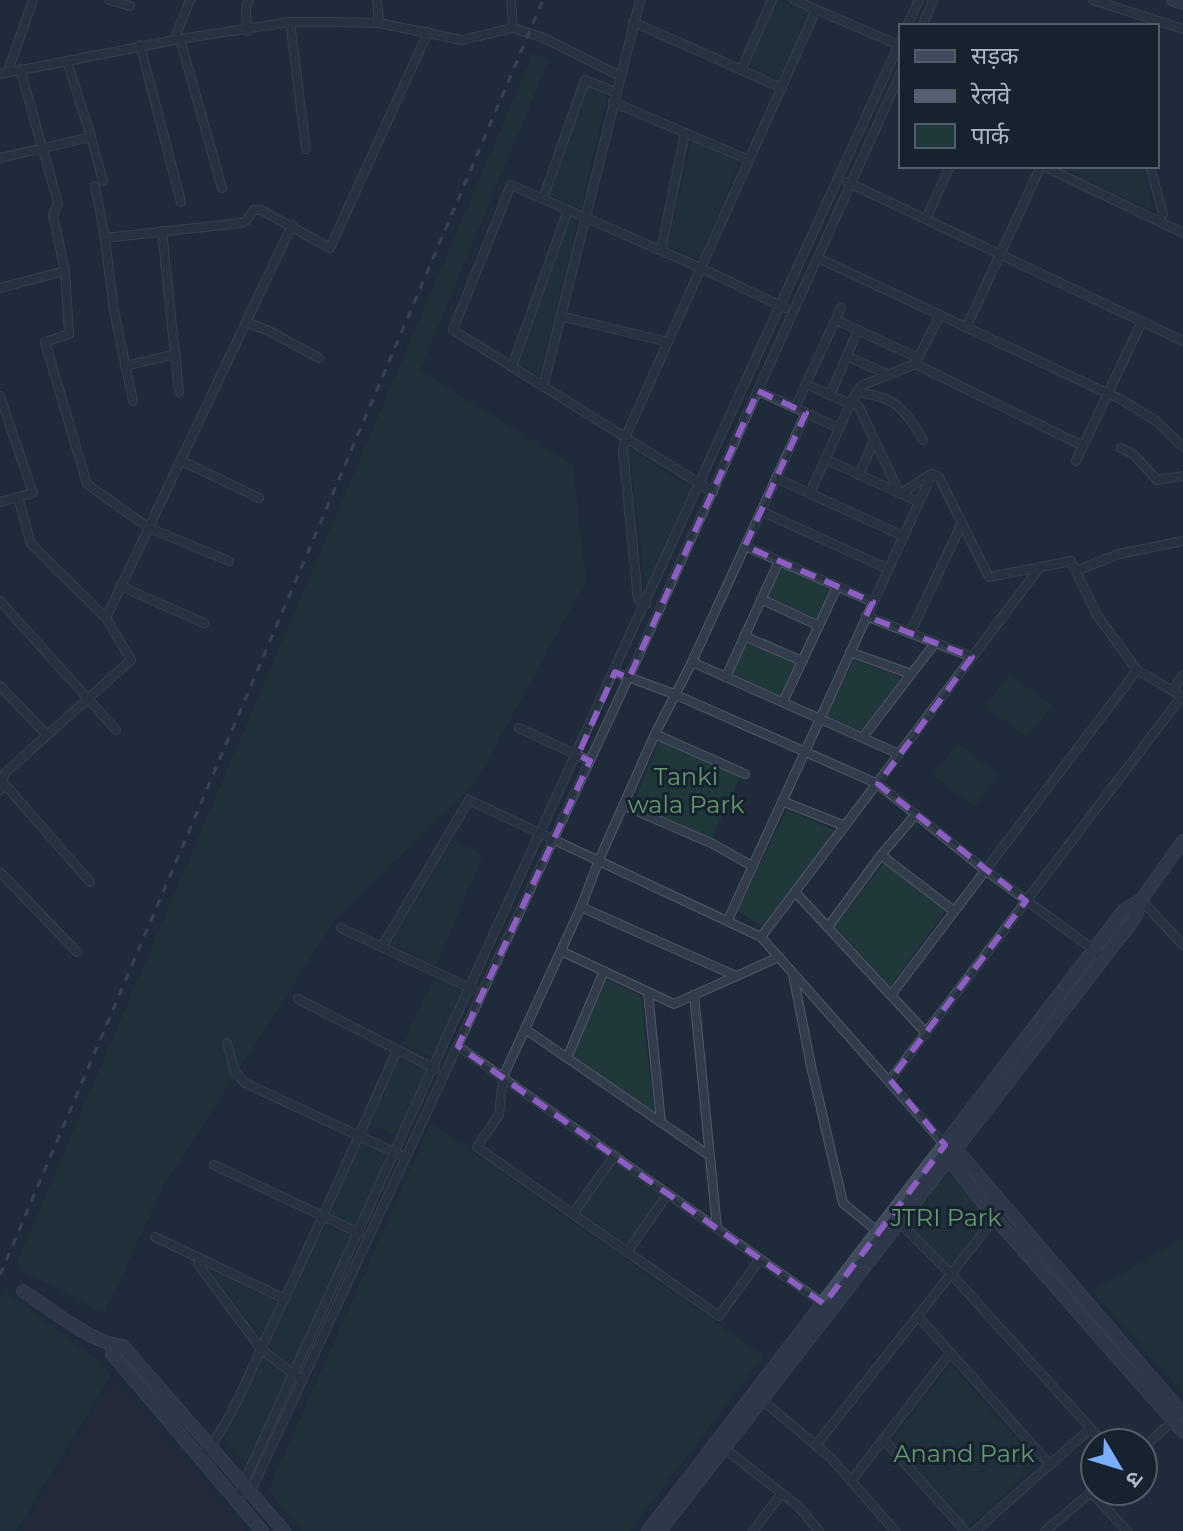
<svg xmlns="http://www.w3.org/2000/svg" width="1183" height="1531" font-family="Montserrat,'Noto Sans Devanagari',sans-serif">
<rect width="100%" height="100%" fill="#1f2a3a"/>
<path fill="#2d2b3b" d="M114,1379L245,1531H22Z"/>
<g fill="#21383b">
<path d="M777,0L810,13L780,79L748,65Z"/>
<path d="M533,53L549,60L420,370L573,465L586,581L475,784L336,918L164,1186L104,1314L15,1267Z"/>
<path d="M588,86L607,94L581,209L550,195Z"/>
<path d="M692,141L740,162L698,260L667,246Z"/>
<path d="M1059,166H1143L1153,211Z"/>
<path d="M571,216L578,219L539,378L519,366Z"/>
<path d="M629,448L692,489L646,590Z"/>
<path d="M780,566L833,590L818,622L766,599Z"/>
<path d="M746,641L798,664L782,699L730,675Z"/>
<path d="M854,660L902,677L861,731L826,716Z"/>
<path d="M1010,674L1052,706L1027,738L985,706Z"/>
<path d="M660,740L741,775L711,840L632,806Z"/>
<path d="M958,743L999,775L975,807L933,775Z"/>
<path d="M787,809L836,831L762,926L737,911Z"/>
<path d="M453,839L483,855L436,966L391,944Z"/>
<path d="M884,863L947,909L890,986L835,926Z"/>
<path d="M433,979L462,992L433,1057L403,1044Z"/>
<path d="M606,979L641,996L654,1112L573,1057Z"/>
<path d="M398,1058L427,1072L398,1137L370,1124Z"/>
<path d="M431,1123L764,1356L630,1531H302L268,1491Z"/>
<path d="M366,1132L394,1145L356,1228L329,1215Z"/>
<path d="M614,1163L660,1196L627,1244L580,1211Z"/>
<path d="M943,1166L988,1217L952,1270L901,1218Z"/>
<path d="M325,1225L353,1237L292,1365L269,1346Z"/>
<path d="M1183,1238V1393L1092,1291Z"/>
<path d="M210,1270L277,1301L262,1338Z"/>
<path d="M4,1290L102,1364L111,1375L16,1531H0V1300Z"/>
<path d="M264,1358L287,1377L246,1463L223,1440Z"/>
<path d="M950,1365L1039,1463L967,1528L890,1442Z"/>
</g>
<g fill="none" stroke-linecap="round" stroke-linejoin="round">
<g stroke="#505a68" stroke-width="10">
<g id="street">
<path d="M109,0L130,6"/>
<path d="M377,0L379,23"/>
<path d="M511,0L513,28"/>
<path d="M794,0L899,45"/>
<path d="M1093,0L1183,29"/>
<path d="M290,22L306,149"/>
<path d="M633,22L782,88"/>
<path d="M907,26L919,0"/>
<path d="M922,26L933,0"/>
<path d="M247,31L246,6L249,0"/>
<path d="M180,39L222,188"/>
<path d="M174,40L190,0"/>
<path d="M140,45L181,202"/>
<path d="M741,70L772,0"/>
<path d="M8,71L33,0"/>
<path d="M0,74L180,39L290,22H333L379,23L462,40L513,28L544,38L620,76"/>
<path d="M613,102L749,160"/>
<path d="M91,137L103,181"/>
<path d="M0,158L91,137L67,61"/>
<path d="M1043,166L1183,233"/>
<path d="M1150,166L1163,214L1159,221"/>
<path d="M847,182L1183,341"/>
<path d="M95,186L105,238"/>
<path d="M543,199L585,80L615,92"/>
<path d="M926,219L950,166"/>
<path d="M162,231L179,392"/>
<path d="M661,250L685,133"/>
<path d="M818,258L1124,401L1156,421L1183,447"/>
<path d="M65,271L69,334L45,342L87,484L149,528L229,561"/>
<path d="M0,288L65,271L53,215L58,203L20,69"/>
<path d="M560,316L668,342"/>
<path d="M836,320L918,358"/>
<path d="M246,322L269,331L319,358"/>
<path d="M966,328L1041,166"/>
<path d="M847,356L889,375"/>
<path d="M915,364L1083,446"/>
<path d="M125,366L176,354"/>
<path d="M512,367L568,210"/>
<path d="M806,384L850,404"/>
<path d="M543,387L640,0"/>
<path d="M758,391L839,428"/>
<path d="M856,393C894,395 905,409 923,440"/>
<path d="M830,395L858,330"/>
<path d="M0,396L33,493L18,497L31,544L106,618L131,660L5,773L0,790"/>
<path d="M852,400L859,407L900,494L931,474"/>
<path d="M133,401L114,311L105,238L241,223L246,221L254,210H261L330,248L428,32"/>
<path d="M795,408L841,308"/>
<path d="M1121,448L1133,454L1157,480L1183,476"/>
<path d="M825,459L919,502"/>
<path d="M180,460L259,498"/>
<path d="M1076,461L1142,321"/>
<path d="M932,474L939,477L989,577L1071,561L1097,615L1137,670L1183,697"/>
<path d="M859,475L874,440"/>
<path d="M776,478L903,536"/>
<path d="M713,492L453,330L511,185L701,268L785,308"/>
<path d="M810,493L852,400L861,386L915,364L940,315"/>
<path d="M0,502L18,497"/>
<path d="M761,511L888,569"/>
<path d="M745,546L873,602"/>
<path d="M1076,571L1119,554L1183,541"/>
<path d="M120,586L204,623"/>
<path d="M761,599L819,626"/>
<path d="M0,601L116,730"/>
<path d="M646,604L638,599L623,449L625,438L816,10"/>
<path d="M866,616L972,657"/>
<path d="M106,618L292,225"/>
<path d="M910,633L962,523"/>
<path d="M744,636L802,661"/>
<path d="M850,652L911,674"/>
<path d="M692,662L899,754"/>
<path d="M615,672L674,694L878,784L985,870L1105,958"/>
<path d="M726,677L779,561"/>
<path d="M0,686L47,735"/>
<path d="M1172,690L1183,675"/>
<path d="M783,702L837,587"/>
<path d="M519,728L590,761"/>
<path d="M655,734L745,774"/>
<path d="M863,737L935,643"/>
<path d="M1,780L90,882"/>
<path d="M782,801L845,826"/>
<path d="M623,805L713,844L752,866"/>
<path d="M881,855L954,911"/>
<path d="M0,872L77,952"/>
<path d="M795,892L926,1033"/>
<path d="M1141,900L1183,945"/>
<path d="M581,907L736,976"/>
<path d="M728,920L932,474"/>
<path d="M828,927L881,855L916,814"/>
<path d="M341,928L474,990"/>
<path d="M761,937L1040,567"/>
<path d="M382,947L469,800L761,937L945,1145"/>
<path d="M561,951L674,1004L779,957"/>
<path d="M793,974L811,1066L843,1203L878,1232"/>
<path d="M648,992L661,1123"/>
<path d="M694,995L717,1228"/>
<path d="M891,995L1137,670"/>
<path d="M298,999L435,1069"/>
<path d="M525,1029L710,1156"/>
<path d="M227,1043L235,1072L245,1083L400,1155"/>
<path d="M458,1046L824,1304"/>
<path d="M567,1058L604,971"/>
<path d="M890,1080L1182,696"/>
<path d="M214,1165L359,1233"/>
<path d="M573,1214L614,1156"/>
<path d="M900,1223L952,1275L1104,1443"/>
<path d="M155,1237L285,1299"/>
<path d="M627,1252L668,1194"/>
<path d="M200,1258L198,1264L261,1349L298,1378"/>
<path d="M760,1259L719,1316L477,1147L499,1115L503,1077L581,907L599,860L655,734L692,662L806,413"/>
<path d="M918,1316L1050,1465"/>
<path d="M762,1400L831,1458L895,1531"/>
<path d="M884,1440L965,1531"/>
<path d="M816,1445L995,1218"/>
<path d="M724,1448L798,1506L819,1531"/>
<path d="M1143,1448L1175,1419"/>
<path d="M201,1457C230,1426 249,1373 268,1334C313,1240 355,1145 397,1050"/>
<path d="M851,1481L950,1353"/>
<path d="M1091,1492L1127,1531"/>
<path d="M249,1495L638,657L901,72"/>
<path d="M238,1501L243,1484L901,40"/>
<path d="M753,1531L782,1493"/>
<path d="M975,1531L1090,1429"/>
<path d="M1045,1531L1095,1489"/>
</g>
</g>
<g stroke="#505a68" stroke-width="14">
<g id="secondary">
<path d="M1173,0L1183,3"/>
<path d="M948,1146L955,1148L1183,1414"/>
<path d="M946,1150L948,1158L995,1218L1183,1432"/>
<path d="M23,1291C49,1308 93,1344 123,1346L284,1531"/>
<path d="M113,1345L112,1354L262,1531"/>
<path d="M648,1531L1124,910L1141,900"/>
<path d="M660,1531L1135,918L1141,900L1183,841"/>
</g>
</g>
<use href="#street" stroke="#323c4a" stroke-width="8"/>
<use href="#secondary" stroke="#404b5d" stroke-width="12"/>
<path stroke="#546072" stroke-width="3" stroke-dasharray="8 8" stroke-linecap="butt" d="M0,1275L543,0"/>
</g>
<path d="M0 0H1183V1531H0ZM758,391L806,413L745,546L873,602L866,616L972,657L878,784L1026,901L890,1080L945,1145L824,1304L458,1046L590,761L578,755L615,672L629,678Z" fill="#1f2a3a" fill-opacity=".55" fill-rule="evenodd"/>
<path fill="none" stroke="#8c5dc2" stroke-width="6" stroke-dasharray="16 10" stroke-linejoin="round" d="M758,391L806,413L745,546L873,602L866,616L972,657L878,784L1026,901L890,1080L945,1145L824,1304L458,1046L590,761L578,755L615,672L629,678Z"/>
<g text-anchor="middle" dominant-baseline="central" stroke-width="6" stroke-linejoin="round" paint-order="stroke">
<g font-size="24" fill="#62996f" stroke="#18212e">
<text x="686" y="776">Tanki<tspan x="686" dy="28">wala Park</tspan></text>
<text x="946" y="1217">JTRI Park</text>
<text x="964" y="1453">Anand Park</text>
</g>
</g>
<rect x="899" y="24" width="260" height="144" fill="#18212e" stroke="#545d6b" stroke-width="2"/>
<rect x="915" y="50" width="40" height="12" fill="#404b5d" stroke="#545d6b" stroke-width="2"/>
<text x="971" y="64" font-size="24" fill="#adb7c7">सड़क</text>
<rect x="915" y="90" width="40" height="12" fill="#546072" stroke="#545d6b" stroke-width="2"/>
<text x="971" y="104" font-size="24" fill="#adb7c7">रेलवे</text>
<rect x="915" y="124" width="40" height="24" fill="#21383b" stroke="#545d6b" stroke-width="2"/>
<text x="971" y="144" font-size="24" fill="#adb7c7">पार्क</text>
<g transform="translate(1119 1467) rotate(128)"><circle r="38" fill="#18212e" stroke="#545d6b" stroke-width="2"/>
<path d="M0-6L14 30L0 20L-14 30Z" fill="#7aaeff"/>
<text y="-12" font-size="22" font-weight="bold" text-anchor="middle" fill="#adb7c7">उ</text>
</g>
</svg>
